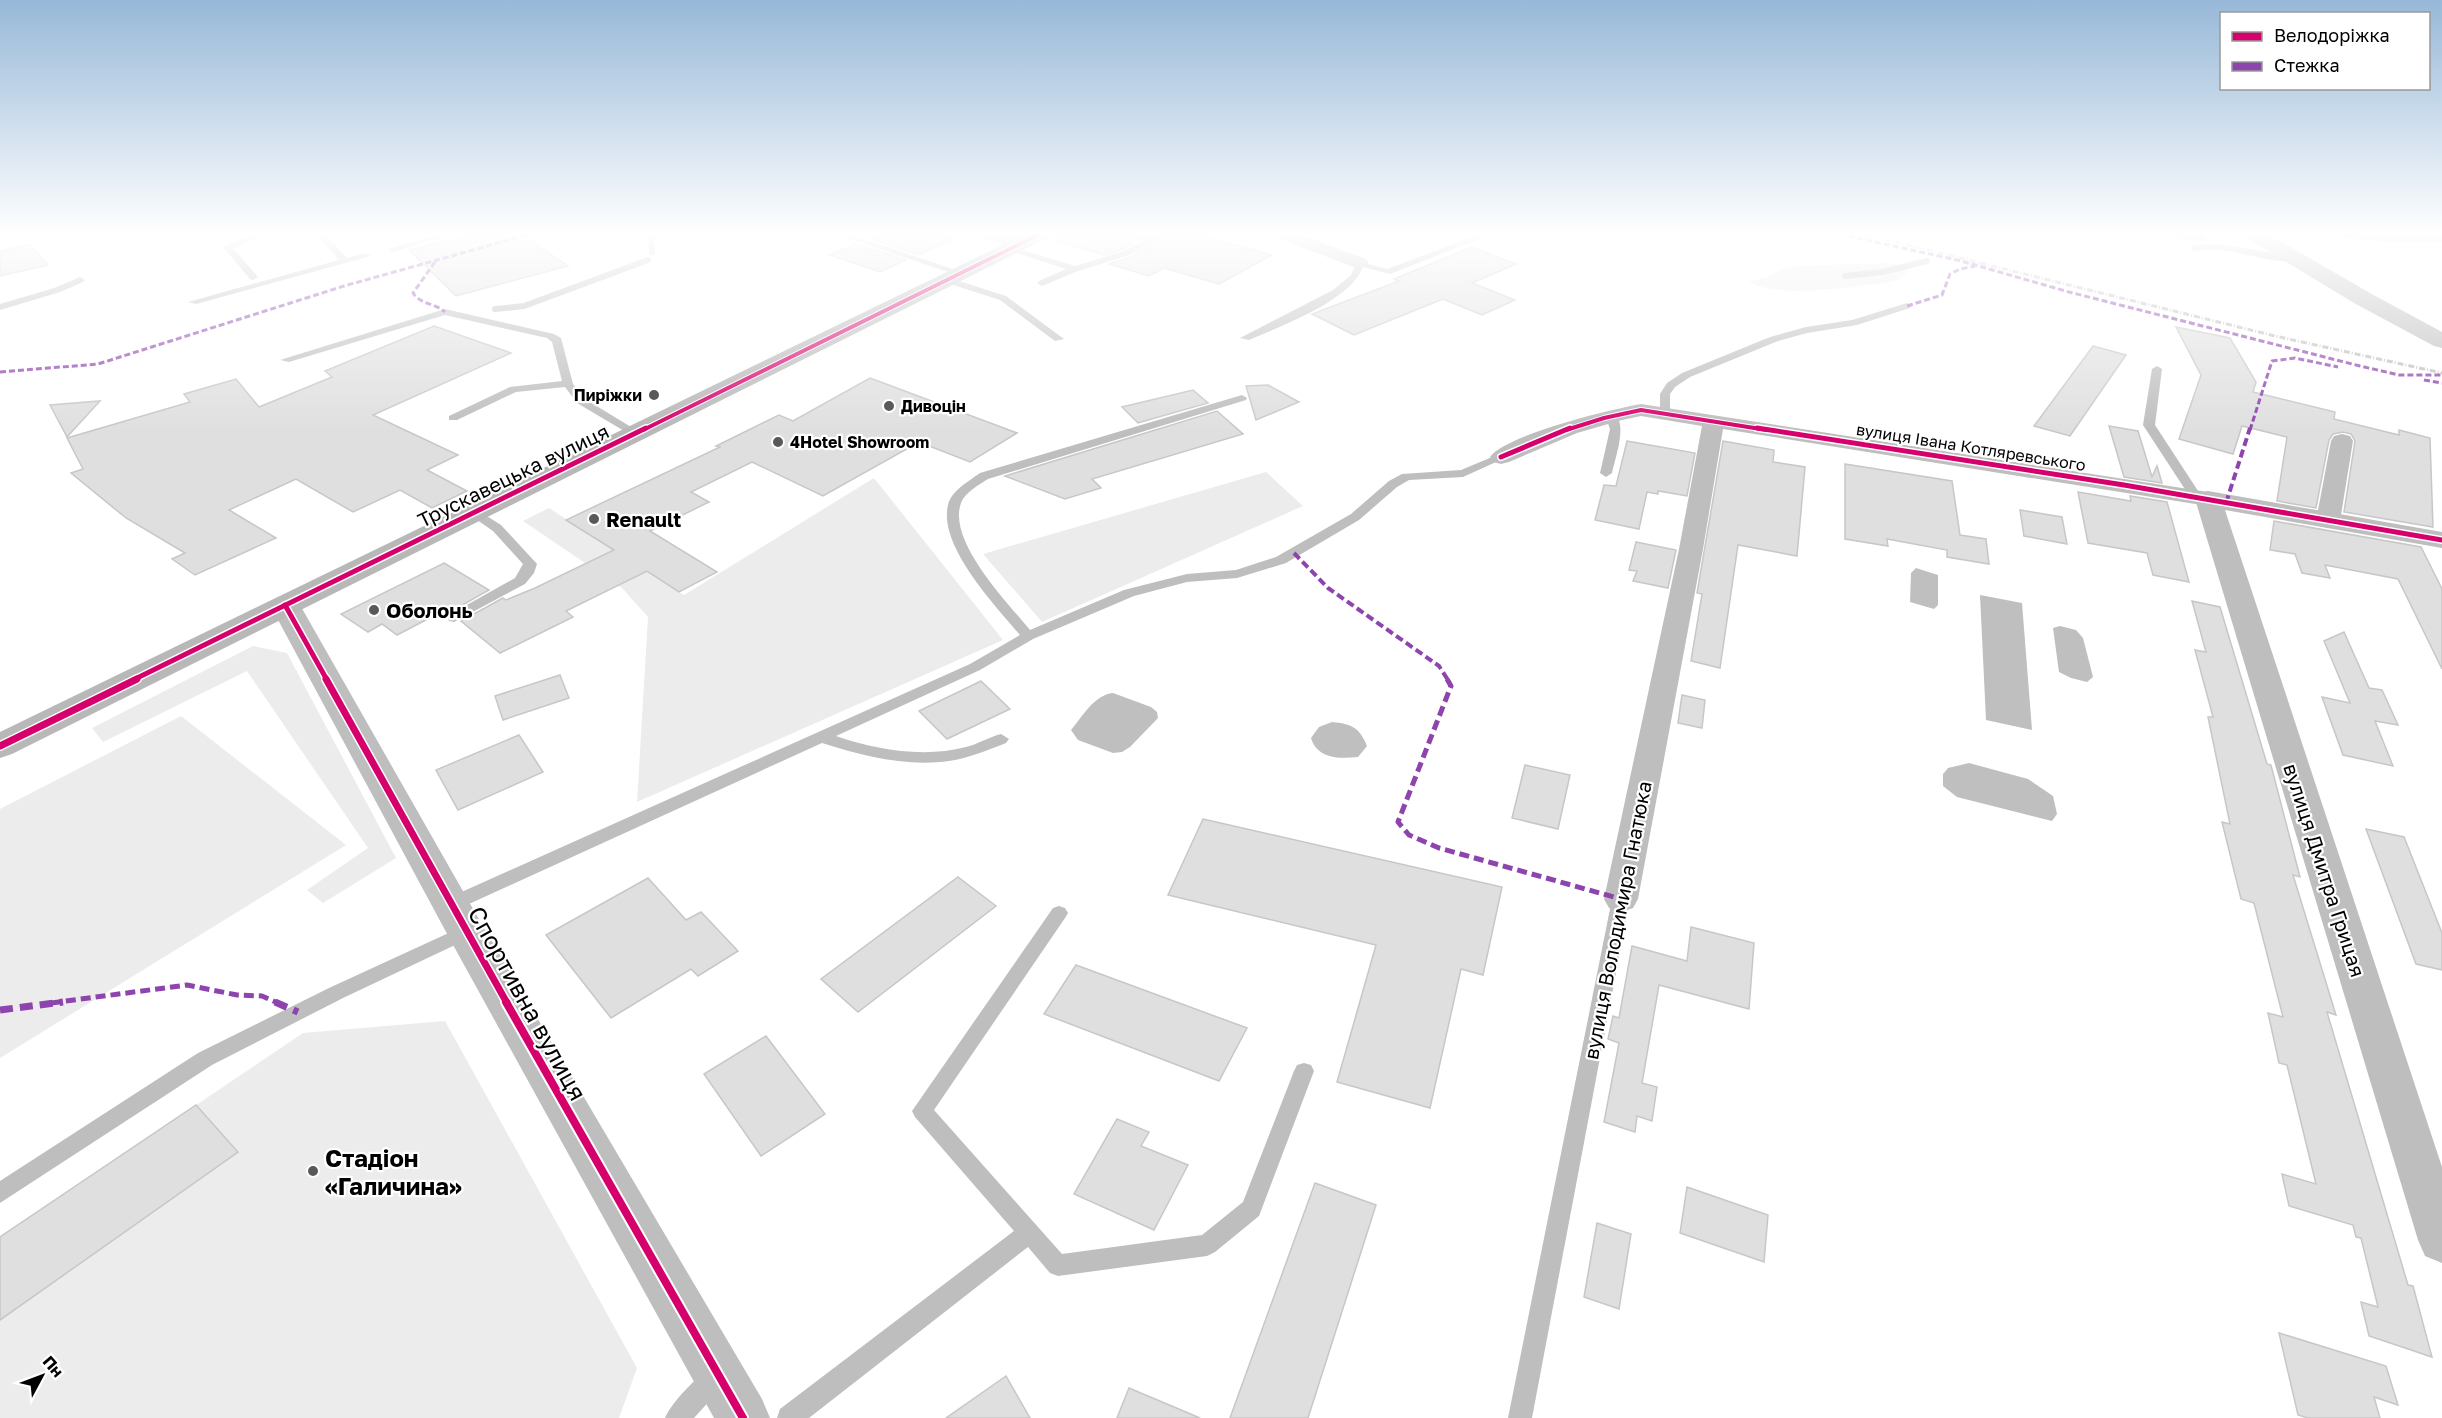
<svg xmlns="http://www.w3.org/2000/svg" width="2442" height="1418" font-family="'Golos Text',sans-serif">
<rect width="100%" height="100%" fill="#fff"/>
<g fill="#ececec">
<path d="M1890,263L1903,266L1908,271L1898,280L1889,282C1858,286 1772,300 1749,281L1766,278L1780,270L1798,266Z"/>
<path d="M1266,472L1303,506L1042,622L983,554Z"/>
<path d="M874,478L1003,640L637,802L648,617L622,588L523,521L549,508L684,595Z"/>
<path d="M253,646L287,653L396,858L323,903L307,890L368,848L247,671L103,742L92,728Z"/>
<path d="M181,716L346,845L0,1058V809Z"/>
<path d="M445,1021L637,1368L619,1418H0V1237L303,1033Z"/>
</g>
<g fill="#bfbfbf">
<path d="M1916,568L1938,575V605L1934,609L1910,602L1911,573Z"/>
<path d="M1980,595L2022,603L2032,730L1986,720Z"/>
<path d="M2060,626L2076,630L2083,638L2093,677L2087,682L2071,678L2059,672L2053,628Z"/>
<path d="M1113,693L1151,707L1157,712L1158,718L1130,747L1122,752L1113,753L1078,740L1071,730C1083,716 1094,695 1113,693Z"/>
<path d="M1332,722C1352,724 1359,727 1367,746L1358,757C1340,759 1317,759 1311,738L1319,727Z"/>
<path d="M1969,763L2028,779L2053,796L2057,814L2052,821L1957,797L1943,786V774L1948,768Z"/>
</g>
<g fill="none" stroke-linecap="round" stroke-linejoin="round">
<g stroke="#bfbfbf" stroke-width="6">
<path d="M651,234L652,252"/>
<path d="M2169,234L2203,238"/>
<path d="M2336,234L2390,239H2442"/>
<path d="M1845,276L1882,272L1927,261"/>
<path d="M495,309L524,306L648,260"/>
</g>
</g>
<g fill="#dfdfdf" stroke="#c7c7c7" stroke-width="1.5">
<path d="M471,234H521L568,266L456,296L409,250Z"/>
<path d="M879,234H964L918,255L868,238Z"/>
<path d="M1057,234H1150L1123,249L1104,255L1056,241Z"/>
<path d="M1167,234H1198L1272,255L1219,284L1164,268L1149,276L1109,264L1131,257Z"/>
<path d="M29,244L48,265L0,276V251Z"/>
<path d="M856,244L906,260L880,272L830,255Z"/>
<path d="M1472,247L1516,264L1472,283L1515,300L1482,315L1443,299L1354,335L1312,314L1399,281L1394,279Z"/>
<path d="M434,326L511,353L373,415L458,455L427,470L467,491L432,508L400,490L353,512L296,479L229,510L276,538L195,575L172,559L185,553L126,518L71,473L83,469L67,438L190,402L184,394L236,379L259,407L332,377L325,371Z"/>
<path d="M2176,327L2230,338L2256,382L2253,392L2335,412L2334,419L2399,435V430L2430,438L2433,527L2344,512L2355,441L2351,434L2343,432L2333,434L2329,440L2316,508L2277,501L2287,437L2242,426L2233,454L2179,439L2201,375Z"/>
<path d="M2093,346L2126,355L2070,436L2034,426Z"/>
<path d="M870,378L1017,433L970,462L919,442L823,496L752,462L691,492L709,502L650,531L717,572L679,592L647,571L566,611L573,617L500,653L461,621L503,598L506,600L535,588L614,550L566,520L720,447L716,446L779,415L793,421Z"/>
<path d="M1268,385L1299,402L1256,420L1246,386Z"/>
<path d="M1193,390L1208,403L1138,423L1122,407Z"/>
<path d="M100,401L67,437L50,405Z"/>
<path d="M1217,411L1243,434L1092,479L1101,488L1065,499L1005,476Z"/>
<path d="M2109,426L2138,431L2152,477L2157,466L2162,483L2124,477Z"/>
<path d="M1627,441L1695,453L1687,496L1658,491V494L1647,492L1639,529L1595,520L1604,485L1616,486Z"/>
<path d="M1723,441L1774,450L1773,462L1805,467L1797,556L1738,545L1720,668L1691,661L1702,594L1697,593Z"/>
<path d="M1845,464L1952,481L1960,535L1986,539L1989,564L1947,557V550L1887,539L1888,546L1845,539Z"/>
<path d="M2078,492L2131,501L2130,496L2167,502L2189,582L2153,575L2147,553L2088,543Z"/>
<path d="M2020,510L2062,517L2067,544L2024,536Z"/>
<path d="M2274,521L2421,547L2442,589V669L2398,579L2325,565L2330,578L2302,573L2295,554L2270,550Z"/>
<path d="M1636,542L1676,550L1668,588L1633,581L1637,571L1629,570Z"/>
<path d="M444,563L489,590L450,612L447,609L397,635L382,624L368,632L341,614Z"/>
<path d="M2192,601L2220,607L2267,764L2271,765L2300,877L2293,875L2336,1015L2327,1012L2408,1285L2413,1286L2432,1357L2369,1336L2361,1302L2378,1307L2361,1238L2356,1237L2353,1225L2289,1206L2282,1174L2316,1184L2287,1065L2279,1063L2268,1013L2283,1017L2254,903L2241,899L2222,822L2230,824L2208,717H2213L2195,650L2206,652Z"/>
<path d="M2344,632L2369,688L2382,690L2398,725L2375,721L2393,766L2343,755L2322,697L2350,703L2324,641Z"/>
<path d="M560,675L569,698L503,720L495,696Z"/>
<path d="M981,681L1010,709L947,739L919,711Z"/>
<path d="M1682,695L1705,700L1702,728L1678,723Z"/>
<path d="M519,735L543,772L458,810L436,770Z"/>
<path d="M1525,765L1570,775L1558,829L1512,818Z"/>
<path d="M1203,819L1502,887L1483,975L1461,969L1430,1108L1337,1082L1376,945L1168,895Z"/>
<path d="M2366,829L2404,837L2442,933V970L2416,964Z"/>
<path d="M958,877L996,906L858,1012L821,979Z"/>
<path d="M648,878L686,920L701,912L738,951L698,976L691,969L611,1018L546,935Z"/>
<path d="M1691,927L1754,943L1749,1009L1659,985L1642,1083L1657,1087L1652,1121L1637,1116L1635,1132L1604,1122L1619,1043L1608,1039L1613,1016L1619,1018L1632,946L1687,961Z"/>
<path d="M1076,965L1247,1028L1219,1081L1044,1014Z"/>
<path d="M766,1036L825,1114L761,1156L704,1074Z"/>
<path d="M196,1105L238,1152L0,1320V1237Z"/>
<path d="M1117,1119L1149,1132L1141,1146L1188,1165L1154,1230L1074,1194Z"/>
<path d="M1315,1183L1376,1205L1308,1418H1230Z"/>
<path d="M1687,1187L1768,1215L1764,1262L1680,1233Z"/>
<path d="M1597,1223L1631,1234L1619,1309L1584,1297Z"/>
<path d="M2279,1333L2386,1366L2398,1405L2374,1397L2380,1418H2308L2298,1415Z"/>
<path d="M1006,1376L1030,1418H946Z"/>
<path d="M1129,1388L1200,1418H1117Z"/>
</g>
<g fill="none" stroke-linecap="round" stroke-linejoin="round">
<g fill="#bebebe" fill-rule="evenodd">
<path d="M255,234H267L233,248L258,277L253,280L250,279L223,247Z"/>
<path d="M316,234H325L347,258L366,253L371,256L196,304L188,302L339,260Z"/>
<path d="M439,234H453L393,252L388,249Z"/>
<path d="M835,234H848L965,273L957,275Z"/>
<path d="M1155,234H1165L1130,255L1078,271L1042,286L1037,283L1039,281L1066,269L1004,249L1009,246L1075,266L1124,251Z"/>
<path d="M1480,234H1492L1390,274L1363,267C1350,301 1281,326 1249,340L1240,338L1333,290L1351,275L1357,261L1387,269Z"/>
<path d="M2218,244L2294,256L2299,259C2287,267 2244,253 2228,251C2217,249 2206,249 2195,251L2190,248L2195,245Z"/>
<path d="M80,277L85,280L83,282L60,292L0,310V304L54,288Z"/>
<path d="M947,277L1006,296L1064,339L1055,341L1000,300L944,282V278Z"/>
<path d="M1907,303L1912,306L1910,308L1857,325L1807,333L1778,341L1690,377L1675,387L1670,394V415H1662L1660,413V394L1667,383L1682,373L1770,337L1806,327L1852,320Z"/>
<path d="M445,309L554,334L561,338L573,384L585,399L641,433L639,435H631L577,403L565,387L516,392L457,420H449V416L510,387L562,381L552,342L547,338L445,315L289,362L280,360Z"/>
<path d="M2157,366L2162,369L2155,425L2202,497L2200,500H2192L2143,425L2152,369Z"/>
<path d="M1242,395L1247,398L1246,400L988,479C979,485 965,492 961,503C947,541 1008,603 1030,630L1124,590L1187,574L1236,570L1276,557L1351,514L1389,481L1402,474L1461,470L1497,455L1501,453L1507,457L1463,477L1409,480L1397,487L1359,520L1286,563L1237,578L1187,582L1134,596L1033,639L980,670L836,736C876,750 924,758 966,747C978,744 989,737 1001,734L1009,739L1006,743C988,750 969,758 949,761C907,767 862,756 822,743L458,909L452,911L446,909L443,904L446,899L970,664L1020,635C996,606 938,546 948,505C951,491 969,481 980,473Z"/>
<path d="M1611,412C1630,419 1615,458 1612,473L1606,477L1600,473L1610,429L1605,415Z"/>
<path d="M474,508L501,525L537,564L534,573L525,584L454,622L449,621L447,618L449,615L515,578L523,564L493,531L470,515L468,512L470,509Z"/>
<path d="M1621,892L1627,894L1630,899L1532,1418H1508L1612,899L1615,894Z"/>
<path d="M1059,906L1065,908L1068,913L1065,918L934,1110L1062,1254L1202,1235L1243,1202L1294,1071L1297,1065L1304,1063L1311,1065L1314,1071L1259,1216L1215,1252L1207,1256L1058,1276L1050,1273L1028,1247L809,1418H777L780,1409L1014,1231L915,1117L912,1111L1053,908Z"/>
<path d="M466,925L472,927L475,932L472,937L343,998L212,1065L0,1203V1181L198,1053L329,988Z"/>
<path d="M714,1367L722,1371L726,1379L722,1387L694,1418H665C671,1403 699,1373 714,1367Z"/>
</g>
<g fill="#bebebe" fill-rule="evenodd">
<path d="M982,234C996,234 1018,232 1029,244L1026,248L1020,249L984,238Z"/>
<path d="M1275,234H1298L1366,259L1369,263L1366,267H1354L1277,238Z"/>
<path d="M1641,404L2208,492L2216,494L2220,499L2216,504L2208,506L1723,429L1703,549L1638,899L1633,908L1621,912L1609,908L1604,899L1679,549L1702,426L1641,416L1622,420L1577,433L1509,462L1501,464L1493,462L1490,457C1505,435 1612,409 1641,404Z"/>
<path d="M2342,434L2350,436L2353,441L2340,521L2336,526L2328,528L2320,526L2316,521L2331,441L2334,436Z"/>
</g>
<g fill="#bebebe" fill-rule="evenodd">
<path d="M2244,234H2268L2370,293L2442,332V348L2434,346L2354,303L2247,238Z"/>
<path d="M2208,491L2442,532V548L2225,510L2442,1167V1263L2425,1256L2418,1240L2195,499L2198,493Z"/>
<path d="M285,596L296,599L300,605L480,921L762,1399L770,1418H714L452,943L270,605L274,599Z"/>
</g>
<path fill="#b8b8b8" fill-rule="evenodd" d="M1025,234H1050L1047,238L12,754L0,758V732Z"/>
<path stroke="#bebebe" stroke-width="3" stroke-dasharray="6 2 1 2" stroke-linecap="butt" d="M1863,234L2275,336L2442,373"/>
<g stroke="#8e44ad" stroke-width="3" stroke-dasharray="6 3" stroke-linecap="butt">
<path d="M1840,234L1961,261L2069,292L2360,366L2399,375H2442"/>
<path d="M435,262L413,293C421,305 435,303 445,312"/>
<path d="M1907,306L1942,295L1950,274L1960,269L1975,266"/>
<path d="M0,372L98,364L344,286L530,234"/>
<path d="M2424,380L2442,383"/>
<path d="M2250,430L2272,361L2295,358L2338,367"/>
</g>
<g stroke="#8e44ad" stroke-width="4" stroke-dasharray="8 4" stroke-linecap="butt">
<path d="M2226,503L2250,428"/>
<path d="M1294,553L1328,588L1439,666L1448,680"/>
</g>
<g stroke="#8e44ad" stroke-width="5" stroke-dasharray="10 5" stroke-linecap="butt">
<path d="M1447,679L1451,686L1398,822L1409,835L1439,848L1621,899"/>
<path d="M51,1003L187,985L237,995L262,996L278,1003"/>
</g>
<g stroke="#8e44ad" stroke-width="7" stroke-dasharray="13 7" stroke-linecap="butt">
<path d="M275,1002L298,1012"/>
<path d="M0,1010L63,1002"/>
</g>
<g stroke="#fff" stroke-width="6">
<g id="cycleway-far3">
<path d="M643,430L1040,234"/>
<path d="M1566,430L1604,418L1641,410L1767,430"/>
</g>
</g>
<g stroke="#fff" stroke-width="8">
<g id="cycleway-far2">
<path d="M1757,428L2124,485L2442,540"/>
<path d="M1501,457L1570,428"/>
<path d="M285,605L327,680"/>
<path d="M133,680L646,428"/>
</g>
</g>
<g stroke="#fff" stroke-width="10">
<g id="cycleway-far1">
<path d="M326,679L507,1003"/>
<path d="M0,746L137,679"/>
</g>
</g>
<g stroke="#fff" stroke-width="12">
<path id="cycleway" d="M506,1002L743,1418"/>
</g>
<use href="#cycleway-far3" stroke="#d6006c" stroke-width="4"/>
<use href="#cycleway-far2" stroke="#d6006c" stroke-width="5"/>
<use href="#cycleway-far1" stroke="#d6006c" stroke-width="7"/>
<use href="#cycleway" stroke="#d6006c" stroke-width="8"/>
</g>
<linearGradient id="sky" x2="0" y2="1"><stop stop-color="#97b8d8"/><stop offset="0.54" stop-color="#fff"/><stop offset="1" stop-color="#fff" stop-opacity="0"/></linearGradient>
<rect width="2442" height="432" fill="url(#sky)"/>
<g fill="#595959" stroke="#fff" stroke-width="2">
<circle cx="654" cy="395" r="6"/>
<circle cx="889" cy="406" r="6"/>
<circle cx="778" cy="442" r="6"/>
<circle cx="594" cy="519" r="6"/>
<circle cx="374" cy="610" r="6"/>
<circle cx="313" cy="1171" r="6"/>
</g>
<g text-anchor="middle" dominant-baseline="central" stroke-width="4.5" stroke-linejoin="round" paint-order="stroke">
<g font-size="16" font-weight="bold" fill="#000" stroke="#fff" text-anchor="start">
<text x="642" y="395" text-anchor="end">Пиріжки</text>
<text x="901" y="406">Дивоцін</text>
<text x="790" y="442">4Hotel Showroom</text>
</g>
<g font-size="16" fill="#000" stroke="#fff">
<text transform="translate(1971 447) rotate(9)">вулиця Івана Котляревського</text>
</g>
<g font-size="20" fill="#000" stroke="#fff">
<text transform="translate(513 475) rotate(-26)">Трускавецька вулиця</text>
<text transform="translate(2325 870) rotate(72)">вулиця Дмитра Грицая</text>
<text transform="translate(1617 920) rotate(-79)">вулиця Володимира Гнатюка</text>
</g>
<g font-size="20" font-weight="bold" fill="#000" stroke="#fff" text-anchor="start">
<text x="606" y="519">Renault</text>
<text x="386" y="610">Оболонь</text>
</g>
<g font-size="24" fill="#000" stroke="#fff">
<text transform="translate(528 1003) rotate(61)">Спортивна вулиця</text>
</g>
<g font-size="24" font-weight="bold" fill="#000" stroke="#fff" text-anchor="start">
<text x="325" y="1157">Стадіон<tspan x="325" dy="28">«Галичина»</tspan></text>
</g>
</g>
<rect x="2220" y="12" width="210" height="78" fill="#ffffff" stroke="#999999" stroke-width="1.5"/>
<rect x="2232" y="32" width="30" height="9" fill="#d6006c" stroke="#999999" stroke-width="1.5"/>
<text x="2274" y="42" font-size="18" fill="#000000">Велодоріжка</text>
<rect x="2232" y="62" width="30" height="9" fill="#8e44ad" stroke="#999999" stroke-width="1.5"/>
<text x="2274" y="72" font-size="18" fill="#000000">Стежка</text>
<g transform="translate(42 1376) rotate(49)" stroke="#ffffff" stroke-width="4.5" paint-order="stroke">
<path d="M0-4.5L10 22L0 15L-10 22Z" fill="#000000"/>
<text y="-9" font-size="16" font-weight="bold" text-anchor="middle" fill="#000000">Пн</text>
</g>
</svg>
